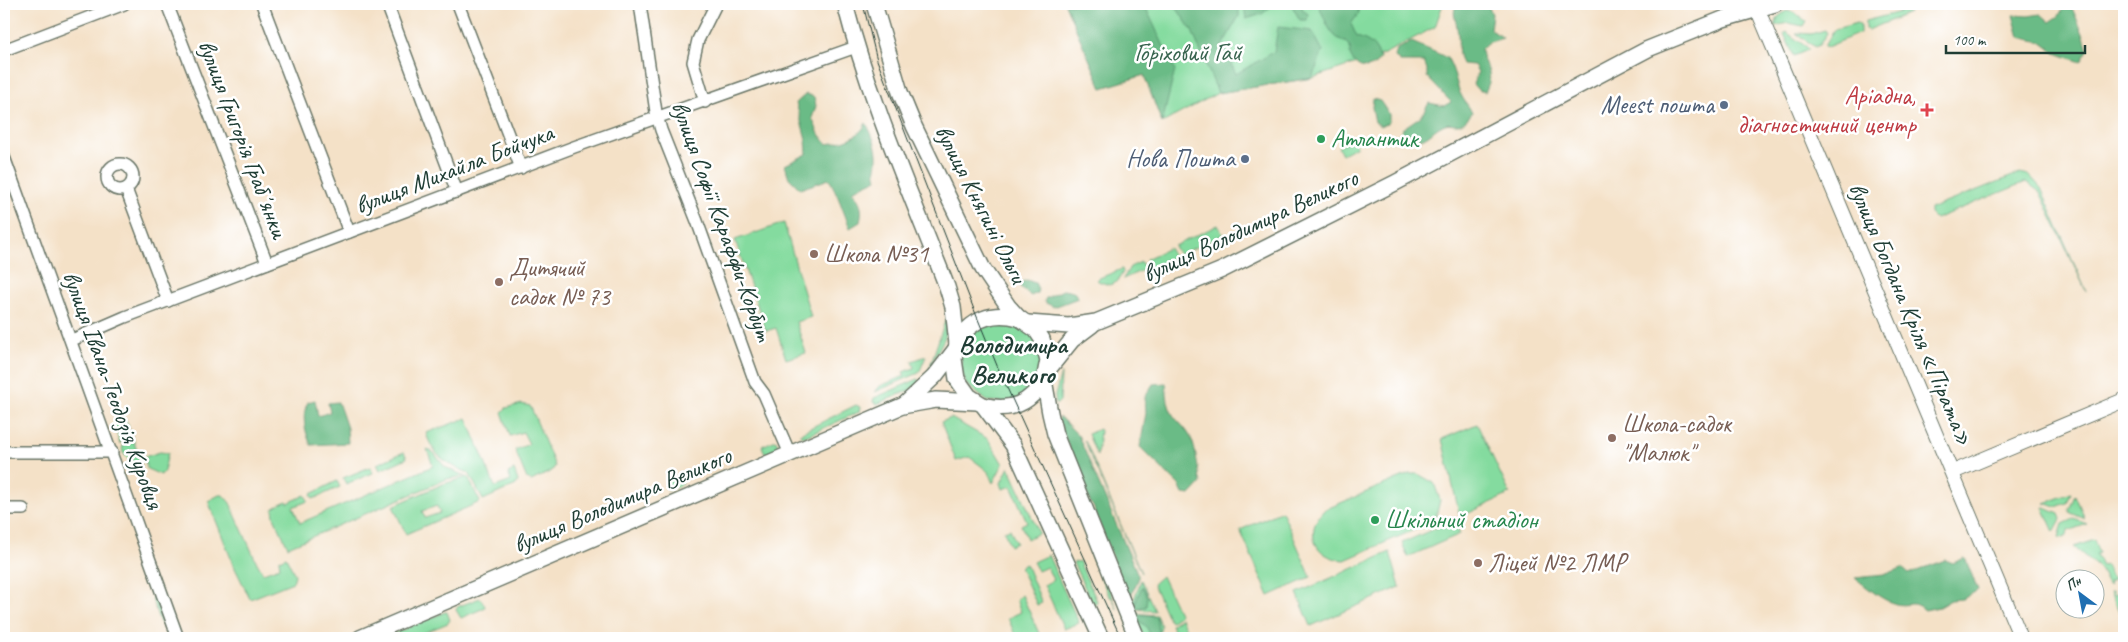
<svg xmlns="http://www.w3.org/2000/svg" width="2128" height="642" font-family="Caveat,sans-serif">
<rect width="100%" height="100%" fill="#fff"/>
<filter id="ink" filterUnits="userSpaceOnUse"><feTurbulence type="fractalNoise" baseFrequency=".02" numOctaves="2"/><feDisplacementMap in="SourceGraphic" scale="10" xChannelSelector="R" yChannelSelector="G"/><feConvolveMatrix kernelMatrix="1 2 1 2 8 2 1 2 1" color-interpolation-filters="sRGB"/></filter>
<filter id="wash" filterUnits="userSpaceOnUse"><feTurbulence type="fractalNoise" baseFrequency=".0096" numOctaves="4" result="noise"/><feDisplacementMap in="SourceGraphic" scale="20" xChannelSelector="R" yChannelSelector="G"/><feGaussianBlur stdDeviation="1.12" result="paint"/><feColorMatrix in="noise" values="0 0 0 0 0 0 0 0 0 0 0 0 0 0 0 0 0 1.4 0 .05"/><feComposite in="paint" operator="in"/></filter>
<g filter="url(#wash)">
<rect width="100%" height="100%" fill="#f4e1c7"/>
<g fill="#84db9f" stroke="#528c6a" fill-rule="evenodd">
<path d="M1065,4H1443L1435,27L1384,54L1312,78L1218,93L1162,123L1144,75L1102,88Z"/>
<path d="M1908,10L1909,13L1868,30L1865,29V21Z"/>
<path d="M1786,11L1793,12L1806,21L1803,26L1788,23L1775,26L1778,17Z"/>
<path d="M1857,23L1860,25V33L1827,47L1824,46L1835,29Z"/>
<path d="M1825,30L1827,33L1819,45L1815,47L1796,33L1811,34Z"/>
<path d="M1786,32L1808,48V50L1794,56L1784,34Z"/>
<path d="M1354,139L1357,146L1342,154L1338,147Z"/>
<path d="M2020,173L2029,175L2041,188L2086,291L2040,192L2026,182L1940,217L1935,219L1930,214V209Z"/>
<path d="M784,223L811,317L796,322L806,353L786,359L776,328L766,331L735,240Z"/>
<path d="M1218,225L1223,235L1179,255L1174,246Z"/>
<path d="M1169,248L1174,257L1150,268L1146,259Z"/>
<path d="M1141,262L1145,269L1123,279L1130,267Z"/>
<path d="M1122,269L1123,272L1117,282L1109,285L1098,281L1097,279Z"/>
<path d="M946,318H948L945,337L929,369Z"/>
<path d="M998,322L1011,323L1024,328L1034,337L1044,362L1036,387L1014,403L987,401L966,384L962,371L961,357L965,344L973,333L984,326Z"/>
<path d="M926,356L919,373L875,392L880,386L905,376L903,372L914,368L912,361Z"/>
<path d="M1061,373L1060,401L1056,405L1055,396Z"/>
<path d="M918,379L919,383L910,390L877,404L873,402L874,398Z"/>
<path d="M522,404L530,406L532,410L555,466L552,471L531,481L527,479L515,450L529,444L523,432L510,436L502,412L506,408Z"/>
<path d="M856,405L860,407L859,412L804,437L800,435L802,432Z"/>
<path d="M467,418L495,487L511,481L508,473L514,470L518,481L516,485L483,500L469,473C448,465 433,456 426,433Z"/>
<path d="M951,418L988,439L1003,464L993,483C991,480 990,475 988,472C986,469 972,459 969,457L956,461L941,422Z"/>
<path d="M119,420L126,421L129,426L120,444L114,424Z"/>
<path d="M1477,424L1510,494L1460,517L1442,439Z"/>
<path d="M130,429L142,467C120,454 117,453 130,429Z"/>
<path d="M1099,429L1100,431L1097,456L1088,434Z"/>
<path d="M776,440L779,448L765,454L762,446Z"/>
<path d="M1084,440L1086,443L1141,573Z"/>
<path d="M427,449L434,453L445,467L465,476L447,479L288,547L274,517L273,509L282,503L287,501L288,503L305,495L308,501L293,507L300,523L433,466Z"/>
<path d="M160,452L168,453L164,471L161,475L147,469L144,457Z"/>
<path d="M404,452L407,458L380,470L377,464Z"/>
<path d="M370,467L373,473L346,484L343,478Z"/>
<path d="M1009,467L1039,533L1027,539L1021,525L1027,522L1011,486L1003,489L1001,483Z"/>
<path d="M1409,474H1418L1434,483L1440,500L1436,517L1430,523L1345,560C1315,559 1303,532 1324,510Z"/>
<path d="M680,476L683,484L668,491L665,483Z"/>
<path d="M468,477L480,502L406,534L393,506L443,484ZM437,506L440,513L425,518L422,511Z"/>
<path d="M337,481L340,487L313,499L311,494Z"/>
<path d="M2071,493L2067,503L2056,507L2045,503Z"/>
<path d="M219,495H223L230,503L257,563L263,573L280,567L279,560L286,557L295,575L293,582L250,599L234,566L209,503L208,501Z"/>
<path d="M2075,495L2085,519L2071,513L2069,510Z"/>
<path d="M2043,507L2059,514L2061,519L2054,532Z"/>
<path d="M1282,511L1311,577L1269,596L1240,530Z"/>
<path d="M2074,519L2087,524L2068,531L2067,536L2063,538L2059,537L2063,524Z"/>
<path d="M1454,520L1460,534L1408,557L1402,543Z"/>
<path d="M1010,529L1016,543L1010,546L1004,531Z"/>
<path d="M2094,540L2099,553L2096,554L2102,566L2106,565L2113,580L2109,582L2110,585H2108L2100,569L2074,547Z"/>
<path d="M1097,552L1117,609L1113,599L1109,596L1091,555Z"/>
<path d="M1390,552L1400,587L1311,626L1297,593Z"/>
<path d="M1048,555L1079,623L1064,629L1044,585L1053,580L1047,567L1038,571L1033,562Z"/>
<path d="M1079,561L1097,601L1095,605L1098,615L1073,563Z"/>
<path d="M1026,564L1042,603L1037,605L1020,567Z"/>
<path d="M1162,576L1180,615L1172,621L1169,620L1153,584Z"/>
<path d="M1141,580L1155,611L1135,609L1133,602Z"/>
<path d="M152,589C158,596 165,613 163,622L160,623L152,599L153,598L150,590Z"/>
<path d="M2112,591L2113,595L2118,593L2124,608V618L2122,619L2110,592Z"/>
<path d="M1022,595L1041,638H1014L1016,637L1008,618L1021,612L1016,599Z"/>
<path d="M480,598L485,606L484,608L461,618L456,610L457,607Z"/>
<path d="M445,612H447L450,620L448,623L411,638H383Z"/>
<path d="M1134,613L1156,615L1161,626L1158,638H1144Z"/>
<path d="M1181,618L1190,638H1177L1171,625Z"/>
</g>
<g fill="#6bbb86" stroke="#457c5d">
<path d="M1065,4H1144L1175,70L1162,123L1144,75L1102,88Z"/>
<path d="M1174,4H1239V16L1222,46L1236,74L1274,52L1278,27L1312,31L1323,51L1312,78L1218,93L1192,31Z"/>
<path d="M1244,4H1274L1262,14L1246,19Z"/>
<path d="M1291,4H1301L1303,10L1308,14L1307,20H1300Z"/>
<path d="M1318,4H1357L1359,13L1351,24L1357,37C1370,41 1375,45 1380,58C1373,72 1356,71 1350,55C1350,53 1351,50 1350,48C1349,42 1339,40 1335,36C1327,28 1323,14 1318,4Z"/>
<path d="M1459,4H1487L1492,14L1490,29L1503,38L1487,43L1481,49C1482,68 1497,70 1485,92L1478,90L1473,84L1478,72L1474,65L1462,64C1456,52 1460,41 1457,28C1456,18 1452,15 1456,5Z"/>
<path d="M2064,6L2072,8L2084,36L2088,50L2081,62L2056,53L2041,42L2019,37L2013,15L2028,16L2041,14L2050,22L2059,16Z"/>
<path d="M1412,42C1418,45 1445,56 1448,59C1454,69 1456,82 1460,93C1463,100 1469,106 1472,113C1457,133 1453,118 1441,126C1433,130 1430,136 1421,139L1414,136H1398L1402,129L1421,116L1429,103L1444,106L1451,102L1427,77V69L1424,62H1400L1395,57L1397,49Z"/>
<path d="M806,94L814,97L816,106L812,118L819,134L827,144C842,142 860,138 866,123C871,132 878,148 877,159C877,167 874,170 877,179L852,191C861,201 863,209 860,222L850,228C843,211 838,194 829,179L800,189L789,178L785,165L807,154L806,139L796,103Z"/>
<path d="M1373,99L1380,101L1389,114V122L1381,126L1375,122L1372,107Z"/>
<path d="M1027,280L1035,283L1038,289L1037,293L1031,296L1021,288L1019,283Z"/>
<path d="M1063,290L1074,292L1078,298L1054,307L1044,302L1046,298Z"/>
<path d="M1166,383C1167,392 1167,404 1172,413C1176,421 1185,426 1191,438C1197,452 1197,468 1201,483L1190,495L1183,494L1179,485L1140,447L1146,413L1145,397L1153,384Z"/>
<path d="M315,400L318,416L330,412L328,403L338,402L347,428L348,443L311,445C305,432 301,415 308,402Z"/>
<path d="M1060,417L1078,435L1138,575V580L1131,595C1121,590 1103,528 1095,514L1094,508L1090,502L1058,420Z"/>
<path d="M1965,558L1978,590L1963,599L1951,600L1939,607L1925,610C1910,599 1911,607 1896,604C1881,600 1867,587 1855,578L1884,575L1902,568L1909,574L1945,560L1953,563Z"/>
<path d="M1142,586L1147,596L1146,607L1138,608L1134,606Z"/>
<path d="M1138,615H1149L1156,617L1159,633L1157,638H1150C1150,632 1146,624 1140,622Z"/>
</g>
</g>
<g filter="url(#ink)">
<g fill="none" stroke-linecap="round" stroke-linejoin="round">
<g stroke="#6a7667" stroke-width="14">
<g id="minor">
<path d="M167,4L267,263"/>
<path d="M262,4L349,232"/>
<path d="M387,4L457,192"/>
<path d="M458,4L521,168"/>
<path d="M640,4L656,112L661,130L697,221L755,382L764,394L790,454"/>
<path d="M4,50L124,4"/>
<path d="M705,102L693,62L698,40L716,4"/>
<path d="M4,157L178,638"/>
<circle cx="120" cy="177" r="13"/>
<path d="M126,189L168,301"/>
<path d="M72,340L125,317L574,147L856,47"/>
<path d="M4,452H112"/>
<path d="M4,509H23"/>
</g>
</g>
<g stroke="#6a7667" stroke-width="16">
<g id="tertiary">
<path d="M1757,8L2021,638"/>
<path d="M1953,472L2124,400"/>
</g>
</g>
<g stroke="#6a7667" stroke-width="18">
<g id="secondary">
<path d="M845,4C870,101 911,194 947,287L953,307L957,344L954,359L957,379L969,396L983,405L1013,445L1101,638"/>
<path d="M874,4L900,92L914,126L983,269L1008,306L1019,318L1036,330L1042,339L1048,360L1044,380L1050,413L1055,434L1137,638"/>
<path d="M1028,323L1069,326L1096,322L1222,270L1395,183L1648,49L1723,19L1775,4"/>
<path d="M957,344C970,319 992,311 1019,318"/>
<path d="M1047,371L1072,340L1092,325"/>
<path d="M983,405C1010,412 1030,404 1044,380"/>
<path d="M903,406L935,376L955,350"/>
<path d="M360,638L902,406L936,400L977,402"/>
</g>
</g>
<use href="#minor" stroke="#fff" stroke-width="11"/>
<use href="#tertiary" stroke="#fff" stroke-width="14"/>
<use href="#secondary" stroke="#fff" stroke-width="15"/>
<path stroke="#1f3d34" stroke-width="1" d="M863,4L877,60L973,307L998,368L1121,638"/>
</g>
</g>
<g fill="#5c6f8a" stroke="#fff" stroke-width="2">
<circle cx="1724" cy="105" r="5"/>
<circle cx="1245" cy="159" r="5"/>
</g>
<path fill="#e0444e" stroke="#fff" stroke-width="2" d="M1924.5 102.5h5v5h5v5h-5v5h-5v-5h-5v-5h5z"/>
<g fill="#2e9e5b" stroke="#fff" stroke-width="2">
<circle cx="1321" cy="139" r="5"/>
<circle cx="1375" cy="520" r="5"/>
</g>
<g fill="#8d6e63" stroke="#fff" stroke-width="2">
<circle cx="814" cy="254" r="5"/>
<circle cx="499" cy="282" r="5"/>
<circle cx="1612" cy="438" r="5"/>
<circle cx="1478" cy="563" r="5"/>
</g>
<g text-anchor="middle" dominant-baseline="central" stroke-width="5" stroke-linejoin="round" paint-order="stroke">
<g font-size="25" fill="#38644f" stroke="#fff">
<text x="1188" y="53">Горіховий Гай</text>
</g>
<g font-size="25" fill="#be3a42" stroke="#fff" text-anchor="end">
<text x="1916" y="96">Аріадна,<tspan x="1916" dy="29">діагностичний центр</tspan></text>
</g>
<g font-size="25" fill="#4e5e75" stroke="#fff" text-anchor="end">
<text x="1714" y="105">Meest пошта</text>
<text x="1235" y="159">Нова Пошта</text>
</g>
<g font-size="25" fill="#1f3d34" stroke="#fff">
<text transform="translate(243 139) rotate(69)">вулиця Григорія Грабʼянки</text>
<text transform="translate(454 169) rotate(-21)">вулиця Михайла Бойчука</text>
<text transform="translate(981 204) rotate(63)">вулиця Княгині Ольги</text>
<text transform="translate(722 221) rotate(70)">вулиця Софії Караффи-Корбут</text>
<text transform="translate(1250 226) rotate(-25)">вулиця Володимира Великого</text>
<text transform="translate(1911 314) rotate(67)">вулиця Богдана Кріля «Пірата»</text>
<text transform="translate(113 390) rotate(70)">вулиця Івана-Теодозія Куровця</text>
<text transform="translate(622 500) rotate(-23)">вулиця Володимира Великого</text>
</g>
<g font-size="25" fill="#27864d" stroke="#fff" text-anchor="start">
<text x="1331" y="139">Атлантик</text>
<text x="1385" y="520">Шкільний стадіон</text>
</g>
<g font-size="25" fill="#785e54" stroke="#fff" text-anchor="start">
<text x="824" y="254">Школа №31</text>
<text x="509" y="268">Дитячий<tspan x="509" dy="29">садок № 73</tspan></text>
<text x="1622" y="424">Школа-садок<tspan x="1622" dy="29">"Малюк"</tspan></text>
<text x="1488" y="563">Ліцей №2 ЛМР</text>
</g>
<g font-size="26" font-weight="bold" fill="#1f3d34" stroke="#fff">
<text x="1013" y="344">Володимира<tspan x="1013" dy="30">Великого</tspan></text>
</g>
</g>
<rect width="2128" height="642" fill="none" stroke="#fff" stroke-width="20"/>
<g transform="translate(2080 594) rotate(328)"><circle r="24" fill="#ffffff" stroke="#a5b1ae"/>
<path d="M0-4L9 19L0 12L-9 19Z" fill="#1f6fb2"/>
<text y="-8" font-size="14" font-weight="bold" text-anchor="middle" fill="#1f3d34">Пн</text>
</g>
<path d="M1946 45v8h139v-8" fill="none" stroke="#1f3d34" stroke-width="2.5"/>
<text x="1953" y="45" font-size="15" fill="#1f3d34" stroke="#ffffff" stroke-width="4" paint-order="stroke">100 m</text>
</svg>
